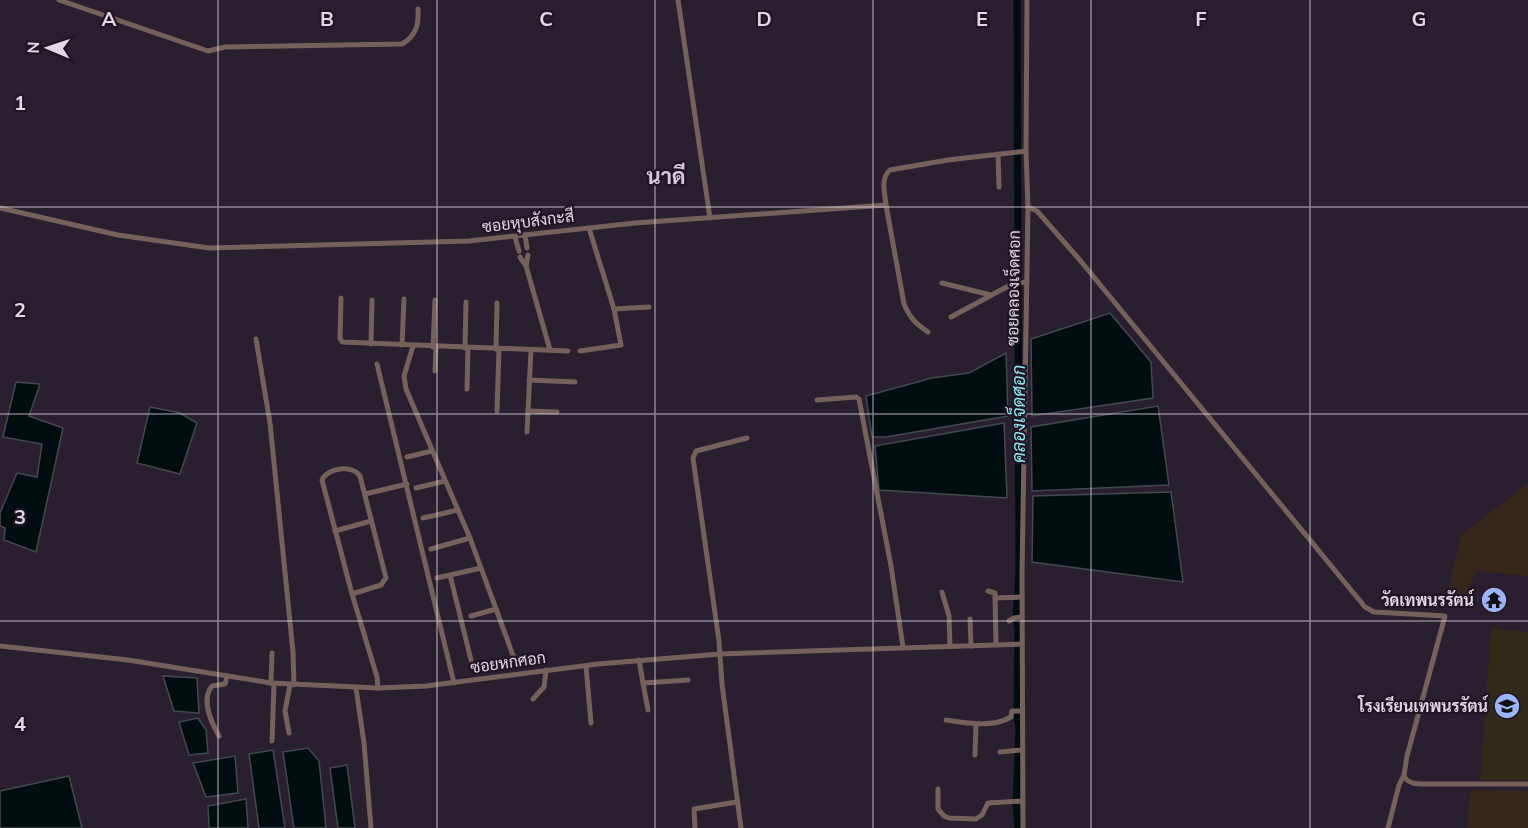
<svg xmlns="http://www.w3.org/2000/svg" width="1528" height="828" font-family="Mulish,Sarabun,sans-serif">
<rect width="100%" height="100%" fill="#291f2e"/>
<g fill="#36271b">
<path d="M1528,484V576L1476,571L1466,593L1453,608L1444,606L1462,534Z"/>
<path d="M1470,790L1528,791V828H1467Z"/>
</g>
<path fill="#312a19" d="M1491,628L1528,632V780H1480Z"/>
<g fill="#000d0e" stroke="#434a4e" stroke-width="1.5">
<path d="M1110,313L1151,362L1153,398L1032,416L1031,339Z"/>
<path d="M1006,353L1008,416L886,437H872L866,396L932,378L969,373Z"/>
<path d="M16,382L40,384L29,416L63,428L36,552L4,540L5,528L0,526V513L17,473L37,477L42,444L3,437Z"/>
<path d="M1158,406L1169,485L1032,491L1031,427Z"/>
<path d="M150,407L180,413L197,423L180,474L137,463Z"/>
<path d="M1004,423L1007,498L879,490L875,446Z"/>
<path d="M1171,492L1183,582L1032,562L1033,496Z"/>
<path d="M163,676L197,678L199,713L174,711Z"/>
<path d="M198,718L206,730L208,753L189,755L179,722Z"/>
<path d="M308,748L319,761L326,828H294L283,752Z"/>
<path d="M273,750L285,828H259L249,754Z"/>
<path d="M235,756L238,793L206,797L193,763Z"/>
<path d="M347,765L355,828H338L330,768Z"/>
<path d="M69,776L82,828H0V791Z"/>
<path d="M246,799L248,828H209L208,806Z"/>
</g>
<g fill="none" stroke-linecap="round" stroke-linejoin="round">
<path stroke="#000d0e" stroke-width="7" d="M1017,0L1019,576L1016,618L1018,628L1017,711L1019,733L1016,803L1018,828"/>
<g stroke="#75615b" stroke-width="5">
<path d="M59,0L208,51L225,47L402,44C416,36 419,25 418,9"/>
<path d="M678,0L710,218"/>
<path d="M998,154L999,187"/>
<path d="M886,205L904,304C910,318 916,324 928,332"/>
<path d="M1028,207L1037,211L1079,259L1365,607L1374,612L1445,616L1407,756L1404,775L1399,785L1388,828"/>
<path d="M0,208L118,235L209,248L469,241L635,223L886,205C885,193 880,179 890,170L948,160L1026,151"/>
<path d="M525,235L527,248"/>
<path d="M515,237L519,251"/>
<path d="M520,257L526,266L550,350"/>
<path d="M526,266L528,255"/>
<path d="M942,283L991,295"/>
<path d="M341,298L340,338L342,342L568,351"/>
<path d="M614,309L649,307"/>
<path d="M951,317L1012,284L1026,282"/>
<path d="M256,339L270,423L293,652L294,685"/>
<path d="M371,344L372,300"/>
<path d="M402,345L404,299"/>
<path d="M413,346L404,376L406,389L470,538L514,658"/>
<path d="M433,347L435,300"/>
<path d="M465,348L466,302"/>
<path d="M496,349L497,303"/>
<path d="M580,351L621,345L614,309L589,228"/>
<path d="M377,364L454,683"/>
<path d="M435,371L436,347"/>
<path d="M529,380L575,382"/>
<path d="M467,389L468,348"/>
<path d="M817,400L856,397L859,399L891,566L903,647"/>
<path d="M497,411L499,349"/>
<path d="M528,411L557,412"/>
<path d="M527,432L531,350"/>
<path d="M407,457L432,451"/>
<path d="M416,488L445,481"/>
<path d="M365,494L407,484"/>
<path d="M423,518L458,510"/>
<path d="M335,531L371,521"/>
<path d="M431,549L470,538"/>
<path d="M450,575L471,660"/>
<path d="M437,578L481,568"/>
<path d="M988,591L995,593L996,645"/>
<path d="M942,592L949,616L950,646"/>
<path d="M352,594L381,585L386,578L360,476C352,464 327,468 322,480L352,594L377,677L378,688"/>
<path d="M995,598L1022,597"/>
<path d="M471,616L496,609"/>
<path d="M970,619L971,646"/>
<path d="M1009,621L1014,618L1022,617"/>
<path d="M0,646L128,660L271,683L378,688L426,686L598,664L720,654L1022,644"/>
<path d="M639,660L643,683L688,680"/>
<path d="M586,666L591,723"/>
<path d="M271,683L272,653"/>
<path d="M643,683L648,710"/>
<path d="M356,688L364,743L371,828"/>
<path d="M533,699L544,687L546,670"/>
<path d="M946,720C966,723 993,728 1011,717L1012,711H1022"/>
<path d="M289,733L285,711L290,685"/>
<path d="M219,736C211,722 201,699 212,686L225,684L227,676"/>
<path d="M272,741L274,684"/>
<path d="M1000,752L1022,750"/>
<path d="M975,755L976,724"/>
<path d="M1404,776C1408,784 1417,784 1425,784H1528"/>
<path d="M938,789V809L944,816L949,818L976,819L982,815L988,803L1023,801"/>
<path d="M695,828L694,809L737,802"/>
<path d="M741,828L722,684L719,641L693,458L696,451L747,438"/>
<path d="M1023,828L1022,574L1028,207L1026,151L1027,0"/>
</g>
</g>
<path fill="none" stroke="#e0d8e3" stroke-width="1.5" stroke-opacity="0.55" d="M218,0V828M437,0V828M655,0V828M873,0V828M1091,0V828M1310,0V828M0,207H1528M0,414H1528M0,621H1528"/>
<defs>
<g id="temple-disc" transform="scale(1.35)"><circle r="9.5" fill="#9ab5fd" stroke="#201524"/><path d="M0-6L5-2H3V0L6.5 2.5H4V6H1.5V3h-3V6H-4V2.5H-6.5L-3 0V-2H-5Z" fill="#111"/></g>
<g id="school-disc" transform="scale(1.35)"><circle r="9.5" fill="#9ab5fd" stroke="#201524"/><path d="M0-5L7-2L0 1L-7-2ZM-4 1L0 2.5L4 1V4Q0 6-4 4Z" fill="#111"/></g>
</defs>
<g fill-rule="evenodd">
<use href="#temple-disc" x="1494" y="600"/>
<use href="#school-disc" x="1507" y="706"/>
</g>
<g text-anchor="middle" dominant-baseline="central" stroke-width="4.5" stroke-linejoin="round" paint-order="stroke">
<g font-size="16" fill="#e0d8e3" stroke="#201524">
<text transform="translate(528 221) rotate(-7)">ซอยหุบสังกะสี</text>
<text transform="translate(1013 288) rotate(-89)">ซอยคลองเจ็ดศอก</text>
<text transform="translate(508 662) rotate(-8)">ซอยหกศอก</text>
</g>
<g font-size="16" font-weight="bold" fill="#e0d8e3" stroke="#201524" text-anchor="end">
<text x="1474" y="600">วัดเทพนรรัตน์</text>
<text x="1488" y="706">โรงเรียนเทพนรรัตน์</text>
</g>
<g font-size="18" font-style="italic" fill="#8eedf3" stroke="#201524">
<text transform="translate(1018 414) rotate(-90)">คลองเจ็ดศอก</text>
</g>
<g font-size="22" font-weight="bold" fill="#d5c7dc" stroke="#201524">
<text x="666" y="176">นาดี</text>
</g>
</g>
<g font-size="20" text-anchor="middle" font-weight="bold" fill="#e0d8e3" stroke="#201524" stroke-width="4.5" stroke-linejoin="round" paint-order="stroke">
<text x="109" y="26">A</text>
<text x="327" y="26">B</text>
<text x="546" y="26">C</text>
<text x="764" y="26">D</text>
<text x="982" y="26">E</text>
<text x="1201" y="26">F</text>
<text x="1419" y="26">G</text>
<text x="20" y="110">1</text>
<text x="20" y="317">2</text>
<text x="20" y="524">3</text>
<text x="20" y="731">4</text>
</g>
<g transform="translate(48 48) rotate(272)" stroke="#201524" stroke-width="4.5" paint-order="stroke">
<path d="M0-4.5L10 22L0 15L-10 22Z" fill="#e0d8e3"/>
<text y="-9" font-size="16" font-weight="bold" text-anchor="middle" fill="#e0d8e3">N</text>
</g>
</svg>
